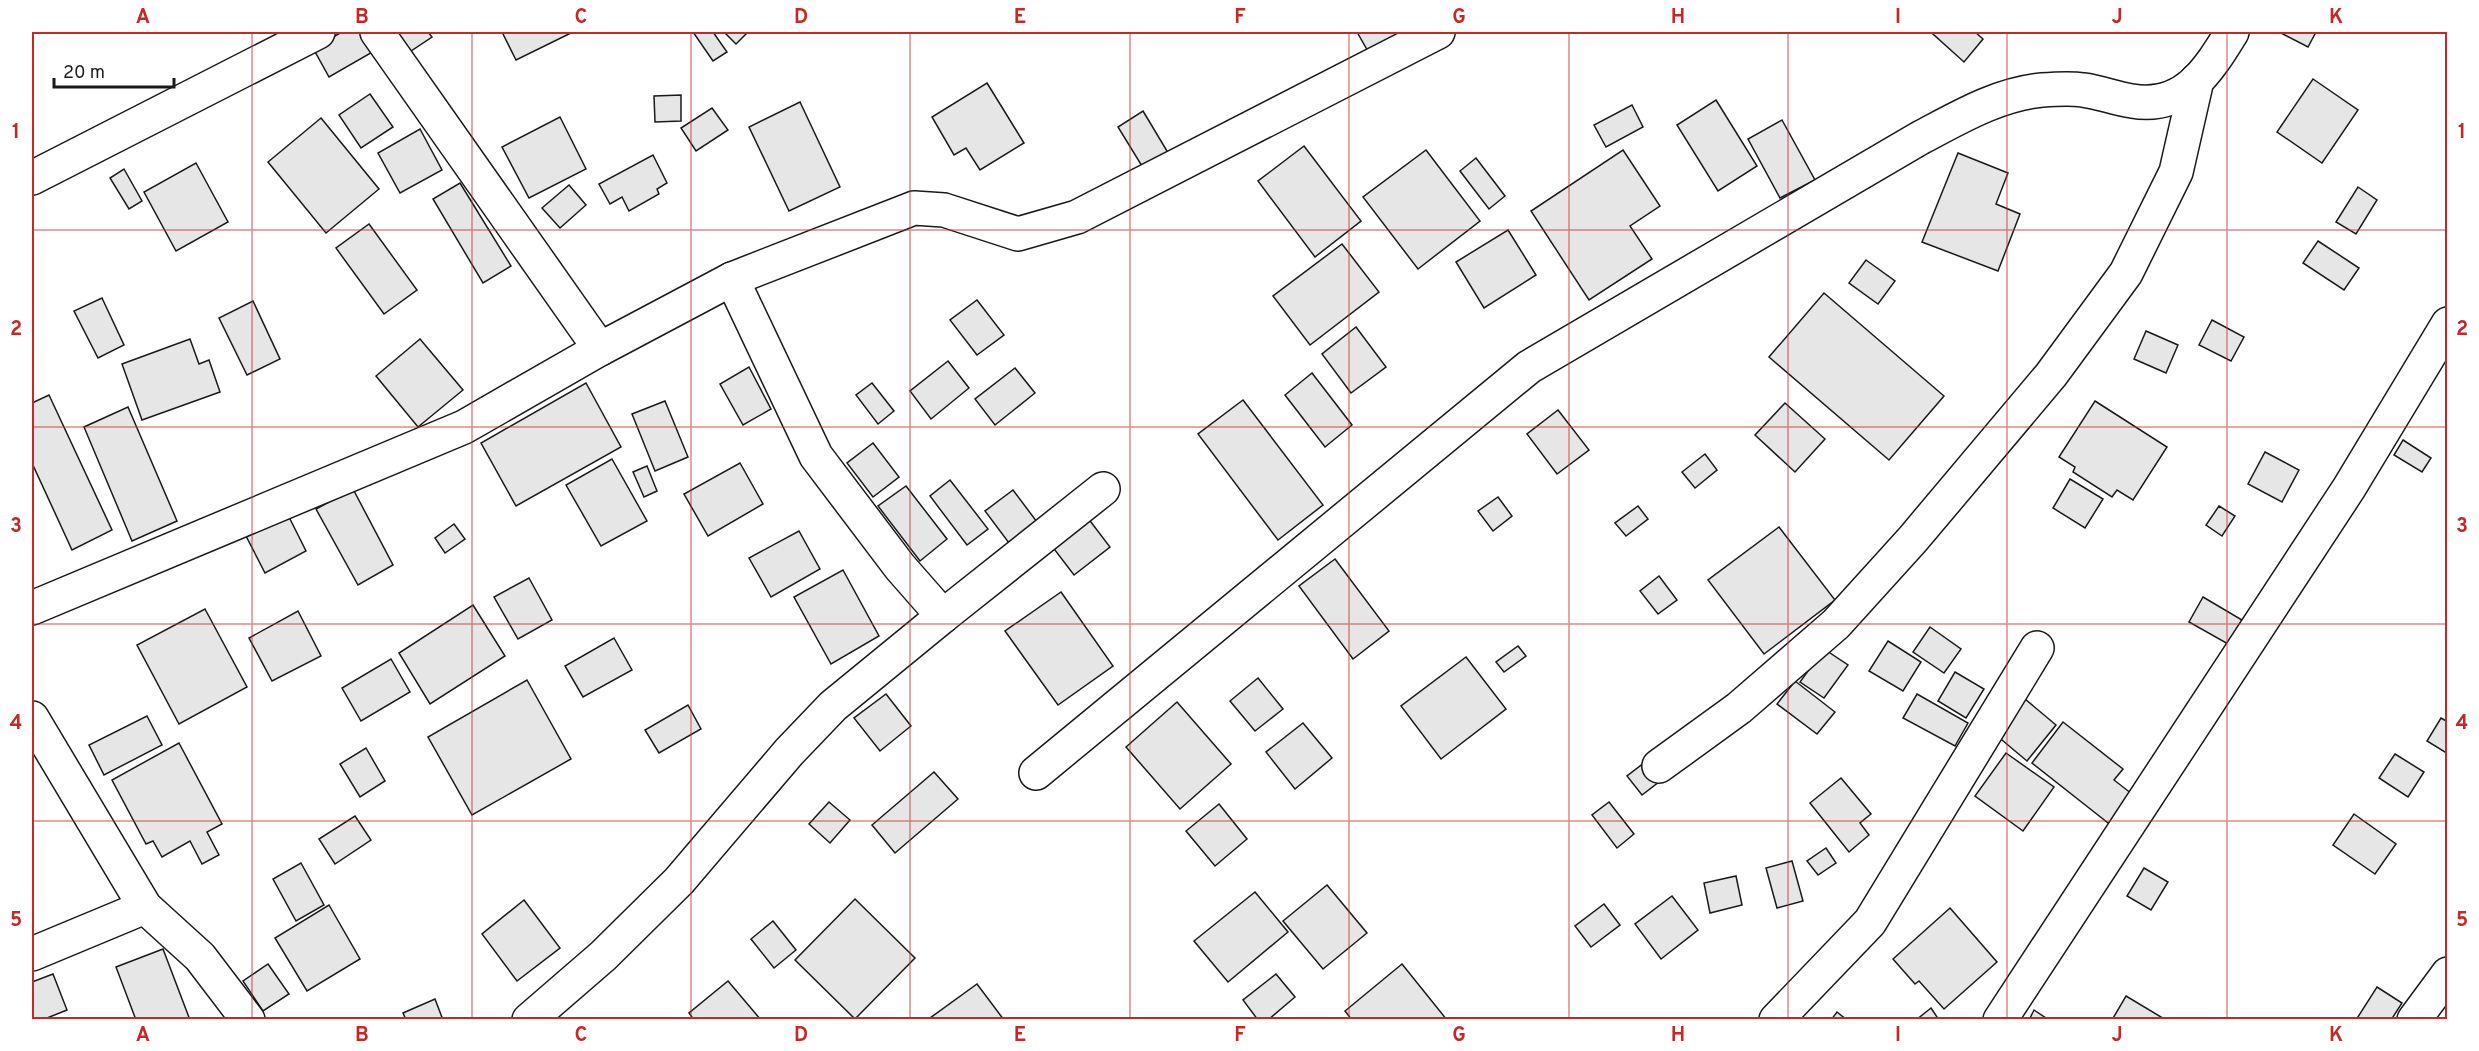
<svg xmlns="http://www.w3.org/2000/svg" width="2479" height="1051" font-family="Overpass,sans-serif">
<rect width="100%" height="100%" fill="#fff"/>
<g fill="#e6e6e6" stroke="#1a1a1a" stroke-width="1.5">
<path d="M342,32H366L376,50L329,77L313,48Z"/>
<path d="M390,32H428L432,37L405,55Z"/>
<path d="M502,32H570L571,33L516,60Z"/>
<path d="M693,32H713L727,52L713,61Z"/>
<path d="M724,32H748L736,44Z"/>
<path d="M1357,32H1420L1373,60Z"/>
<path d="M1936,32H1975L1983,39L1964,62L1933,34Z"/>
<path d="M2279,32H2316L2308,47Z"/>
<path d="M2313,79L2358,110L2322,163L2277,132Z"/>
<path d="M987,83L1024,143L980,170L966,148L954,155L932,117Z"/>
<path d="M370,94L393,127L361,148L339,115Z"/>
<path d="M681,95V121L655,122L654,96Z"/>
<path d="M1716,100L1757,166L1718,191L1677,125Z"/>
<path d="M800,102L840,187L789,211L749,127Z"/>
<path d="M1632,105L1643,127L1606,147L1594,125Z"/>
<path d="M712,108L728,130L696,151L681,128Z"/>
<path d="M1143,111L1170,156L1145,171L1118,127Z"/>
<path d="M560,117L586,169L529,198L502,147Z"/>
<path d="M321,118L379,189L326,233L268,162Z"/>
<path d="M1782,120L1815,180L1780,198L1748,139Z"/>
<path d="M420,129L442,170L400,193L378,153Z"/>
<path d="M1304,146L1361,221L1315,257L1258,181Z"/>
<path d="M1426,150L1480,221L1418,269L1363,197Z"/>
<path d="M1623,150L1660,206L1630,226L1652,259L1589,300L1531,211Z"/>
<path d="M1958,153L2008,173L1996,204L2020,214L1998,271L1922,242Z"/>
<path d="M653,155L667,183L657,189L659,194L629,211L622,197L610,204L599,184Z"/>
<path d="M1476,158L1505,196L1489,209L1460,171Z"/>
<path d="M196,163L228,222L176,251L144,192Z"/>
<path d="M124,169L142,201L129,209L110,178Z"/>
<path d="M460,183L511,266L483,283L433,199Z"/>
<path d="M569,185L586,205L560,228L542,208Z"/>
<path d="M2358,187L2377,200L2356,234L2336,222Z"/>
<path d="M369,224L417,290L384,314L336,248Z"/>
<path d="M1508,230L1536,275L1484,308L1456,262Z"/>
<path d="M2318,241L2359,268L2344,290L2303,263Z"/>
<path d="M1342,244L1379,292L1310,345L1273,296Z"/>
<path d="M1866,260L1895,281L1878,304L1849,283Z"/>
<path d="M1824,293L1944,396L1889,460L1769,357Z"/>
<path d="M102,298L124,345L98,358L74,311Z"/>
<path d="M977,300L1004,335L977,355L950,320Z"/>
<path d="M253,301L280,359L247,375L219,318Z"/>
<path d="M2212,320L2244,337L2231,361L2199,345Z"/>
<path d="M1356,327L1386,367L1351,393L1322,354Z"/>
<path d="M2146,331L2178,345L2166,373L2134,359Z"/>
<path d="M190,339L199,364L209,360L220,392L142,420L122,364Z"/>
<path d="M420,339L463,390L418,427L376,376Z"/>
<path d="M948,361L969,388L931,419L910,391Z"/>
<path d="M749,367L771,409L743,425L720,384Z"/>
<path d="M1015,368L1035,393L995,425L975,399Z"/>
<path d="M1312,373L1352,425L1325,447L1285,395Z"/>
<path d="M586,383L621,447L516,506L481,443Z"/>
<path d="M872,383L894,411L878,424L856,395Z"/>
<path d="M49,395L112,530L72,550L32,463V403Z"/>
<path d="M1243,400L1323,505L1278,540L1198,434Z"/>
<path d="M665,401L688,457L655,471L632,414Z"/>
<path d="M2095,401L2167,447L2133,500L2117,490L2112,497L2073,472L2075,467L2059,457Z"/>
<path d="M1785,403L1825,439L1795,472L1755,435Z"/>
<path d="M128,407L177,521L132,541L84,427Z"/>
<path d="M1558,410L1589,450L1557,474L1527,434Z"/>
<path d="M2403,440L2431,458L2422,472L2394,455Z"/>
<path d="M873,443L899,477L873,497L847,463Z"/>
<path d="M2265,452L2299,470L2282,502L2248,484Z"/>
<path d="M1705,454L1717,470L1695,488L1682,472Z"/>
<path d="M612,459L647,521L601,546L566,485Z"/>
<path d="M740,463L763,504L708,536L684,494Z"/>
<path d="M647,466L657,491L644,497L633,472Z"/>
<path d="M2070,479L2103,499L2085,528L2053,508Z"/>
<path d="M950,480L988,529L967,545L930,496Z"/>
<path d="M906,486L947,539L920,561L878,506Z"/>
<path d="M353,489L393,565L358,585L316,509Z"/>
<path d="M1013,490L1043,530L1015,551L985,511Z"/>
<path d="M1498,497L1512,516L1493,531L1478,511Z"/>
<path d="M1638,506L1648,519L1626,536L1615,523Z"/>
<path d="M2219,506L2235,516L2222,536L2206,525Z"/>
<path d="M1084,513L1110,547L1074,575L1048,541Z"/>
<path d="M288,515L306,551L265,573L246,536Z"/>
<path d="M454,524L465,539L445,553L435,538Z"/>
<path d="M1779,527L1835,600L1764,654L1708,580Z"/>
<path d="M799,531L820,569L771,597L749,558Z"/>
<path d="M1335,559L1389,631L1353,659L1299,586Z"/>
<path d="M843,570L879,636L831,664L794,597Z"/>
<path d="M1659,576L1677,600L1658,614L1640,591Z"/>
<path d="M529,578L552,620L518,639L494,597Z"/>
<path d="M1061,592L1113,666L1058,705L1005,631Z"/>
<path d="M2203,597L2242,620L2228,644L2189,622Z"/>
<path d="M473,605L505,656L430,704L399,653Z"/>
<path d="M205,609L247,687L179,724L137,645Z"/>
<path d="M298,611L321,656L272,681L249,638Z"/>
<path d="M1930,627L1961,649L1944,673L1913,652Z"/>
<path d="M614,638L632,670L583,697L565,666Z"/>
<path d="M1888,641L1921,662L1903,691L1869,671Z"/>
<path d="M1518,646L1526,656L1504,672L1496,662Z"/>
<path d="M1824,649L1848,665L1824,698L1800,682Z"/>
<path d="M1466,657L1506,709L1441,759L1401,706Z"/>
<path d="M391,659L410,692L361,721L342,688Z"/>
<path d="M1955,672L1984,689L1966,718L1938,701Z"/>
<path d="M1258,678L1283,709L1255,731L1230,701Z"/>
<path d="M527,680L571,759L472,815L428,737Z"/>
<path d="M1795,681L1835,712L1817,734L1777,704Z"/>
<path d="M886,694L911,726L880,751L854,718Z"/>
<path d="M1917,694L1968,723L1955,746L1903,718Z"/>
<path d="M2019,694L2056,725L2027,761L1990,730Z"/>
<path d="M1177,702L1231,764L1180,809L1126,747Z"/>
<path d="M688,705L701,729L659,753L645,730Z"/>
<path d="M147,716L162,745L104,775L89,745Z"/>
<path d="M2441,718L2448,722V754L2427,741Z"/>
<path d="M2063,722L2123,769L2114,780L2141,801L2117,830L2032,763Z"/>
<path d="M1303,723L1332,758L1295,789L1266,752Z"/>
<path d="M179,743L222,824L207,832L219,855L202,864L190,841L162,857L153,841L146,844L112,780Z"/>
<path d="M366,748L385,781L360,797L340,764Z"/>
<path d="M2006,753L2054,787L2023,831L1975,796Z"/>
<path d="M2395,754L2424,772L2408,797L2379,778Z"/>
<path d="M1649,759L1664,778L1642,795L1627,776Z"/>
<path d="M934,772L958,799L895,853L872,825Z"/>
<path d="M1841,778L1871,814L1860,823L1869,835L1849,852L1810,803Z"/>
<path d="M829,802L850,820L830,843L809,824Z"/>
<path d="M1609,802L1634,834L1617,848L1592,815Z"/>
<path d="M1219,804L1247,839L1215,866L1186,831Z"/>
<path d="M2354,814L2396,844L2375,874L2333,845Z"/>
<path d="M355,816L371,840L335,864L319,839Z"/>
<path d="M1826,848L1836,863L1818,875L1807,861Z"/>
<path d="M1792,861L1803,901L1777,908L1766,868Z"/>
<path d="M301,863L324,905L296,921L273,879Z"/>
<path d="M2144,868L2168,882L2151,910L2127,896Z"/>
<path d="M1736,876L1742,905L1710,913L1704,883Z"/>
<path d="M1327,885L1367,933L1323,969L1283,921Z"/>
<path d="M1255,892L1288,932L1228,982L1194,941Z"/>
<path d="M1672,896L1698,930L1661,959L1635,924Z"/>
<path d="M855,899L915,958L855,1019L795,960Z"/>
<path d="M524,900L560,948L517,981L482,934Z"/>
<path d="M1604,904L1620,925L1591,947L1575,926Z"/>
<path d="M329,905L360,959L307,991L275,938Z"/>
<path d="M1950,908L1997,962L1944,1009L1919,981L1915,984L1893,959Z"/>
<path d="M773,921L796,950L774,968L751,939Z"/>
<path d="M163,949L190,1020H136L116,967Z"/>
<path d="M268,964L289,994L263,1011L243,981Z"/>
<path d="M1402,964L1447,1020H1352L1345,1011Z"/>
<path d="M53,974L67,1010L42,1020H32V982Z"/>
<path d="M1276,974L1295,997L1268,1020H1258L1243,1000Z"/>
<path d="M728,981L761,1020H694L689,1013Z"/>
<path d="M977,984L1004,1020H931L930,1018Z"/>
<path d="M2377,987L2402,1003L2391,1020H2356Z"/>
<path d="M2126,996L2166,1020H2112Z"/>
<path d="M435,999L443,1020H406L403,1013Z"/>
<path d="M1931,1008L1939,1020H1916Z"/>
<path d="M2034,1010L2049,1020H2029Z"/>
<path d="M1837,1012L1847,1020H1831Z"/>
</g>
<g fill="none" stroke-linecap="round" stroke-linejoin="round">
<g stroke="#1a1a1a" stroke-width="36">
<g id="street">
<path d="M377,32L600,349"/>
<path d="M32,178L318,32"/>
<path d="M32,608L464,427L600,349L732,279L914,208L944,210L1018,234L1077,217L1438,32"/>
<path d="M943,616L1103,489"/>
<path d="M32,718L145,907L200,957L248,1020"/>
<path d="M1659,766L1739,708L1836,624L1913,539L2051,375L2126,273L2176,172L2197,80"/>
<path d="M1036,773L1529,367L1920,138C1958,118 1998,94 2042,90C2055,89 2071,88 2083,90C2100,92 2116,99 2132,101C2184,110 2208,71 2232,32"/>
<path d="M32,954L145,907"/>
<path d="M529,1020L603,956L679,881L789,752L833,706L943,616L900,567L816,456L732,279"/>
<path d="M1776,1020L1870,922L2037,648"/>
<path d="M2000,1020L2349,488L2448,324"/>
<path d="M2414,1020L2448,974"/>
</g>
</g>
<use href="#street" stroke="#fff" stroke-width="33"/>
</g>
<path fill="none" stroke="#c62828" stroke-width="1.5" stroke-opacity="0.55" d="M252,32V1020M472,32V1020M691,32V1020M910,32V1020M1130,32V1020M1349,32V1020M1569,32V1020M1788,32V1020M2007,32V1020M2227,32V1020M32,230H2448M32,427H2448M32,624H2448M32,821H2448"/>
<rect width="2479" height="1051" fill="none" stroke="#ffffff" stroke-width="66"/>
<path d="M54 78v9h120v-9" fill="none" stroke="#1a1a1a" stroke-width="3"/>
<text x="63" y="78" font-size="18" fill="#1a1a1a" stroke="#ffffff" stroke-width="4.5" paint-order="stroke">20 m</text>
<rect x="33" y="33" width="2413" height="985" fill="none" stroke="#c62828" stroke-width="2"/>
<g font-size="20" text-anchor="middle" font-weight="bold" fill="#c62828">
<text x="143" y="23">A</text>
<text x="362" y="23">B</text>
<text x="581" y="23">C</text>
<text x="801" y="23">D</text>
<text x="1020" y="23">E</text>
<text x="1240" y="23">F</text>
<text x="1459" y="23">G</text>
<text x="1678" y="23">H</text>
<text x="1898" y="23">I</text>
<text x="2117" y="23">J</text>
<text x="2336" y="23">K</text>
<text x="16" y="138">1</text>
<text x="2462" y="138">1</text>
<text x="16" y="335">2</text>
<text x="2462" y="335">2</text>
<text x="16" y="532">3</text>
<text x="2462" y="532">3</text>
<text x="16" y="729">4</text>
<text x="2462" y="729">4</text>
<text x="16" y="926">5</text>
<text x="2462" y="926">5</text>
<text x="143" y="1041">A</text>
<text x="362" y="1041">B</text>
<text x="581" y="1041">C</text>
<text x="801" y="1041">D</text>
<text x="1020" y="1041">E</text>
<text x="1240" y="1041">F</text>
<text x="1459" y="1041">G</text>
<text x="1678" y="1041">H</text>
<text x="1898" y="1041">I</text>
<text x="2117" y="1041">J</text>
<text x="2336" y="1041">K</text>
</g>
</svg>
